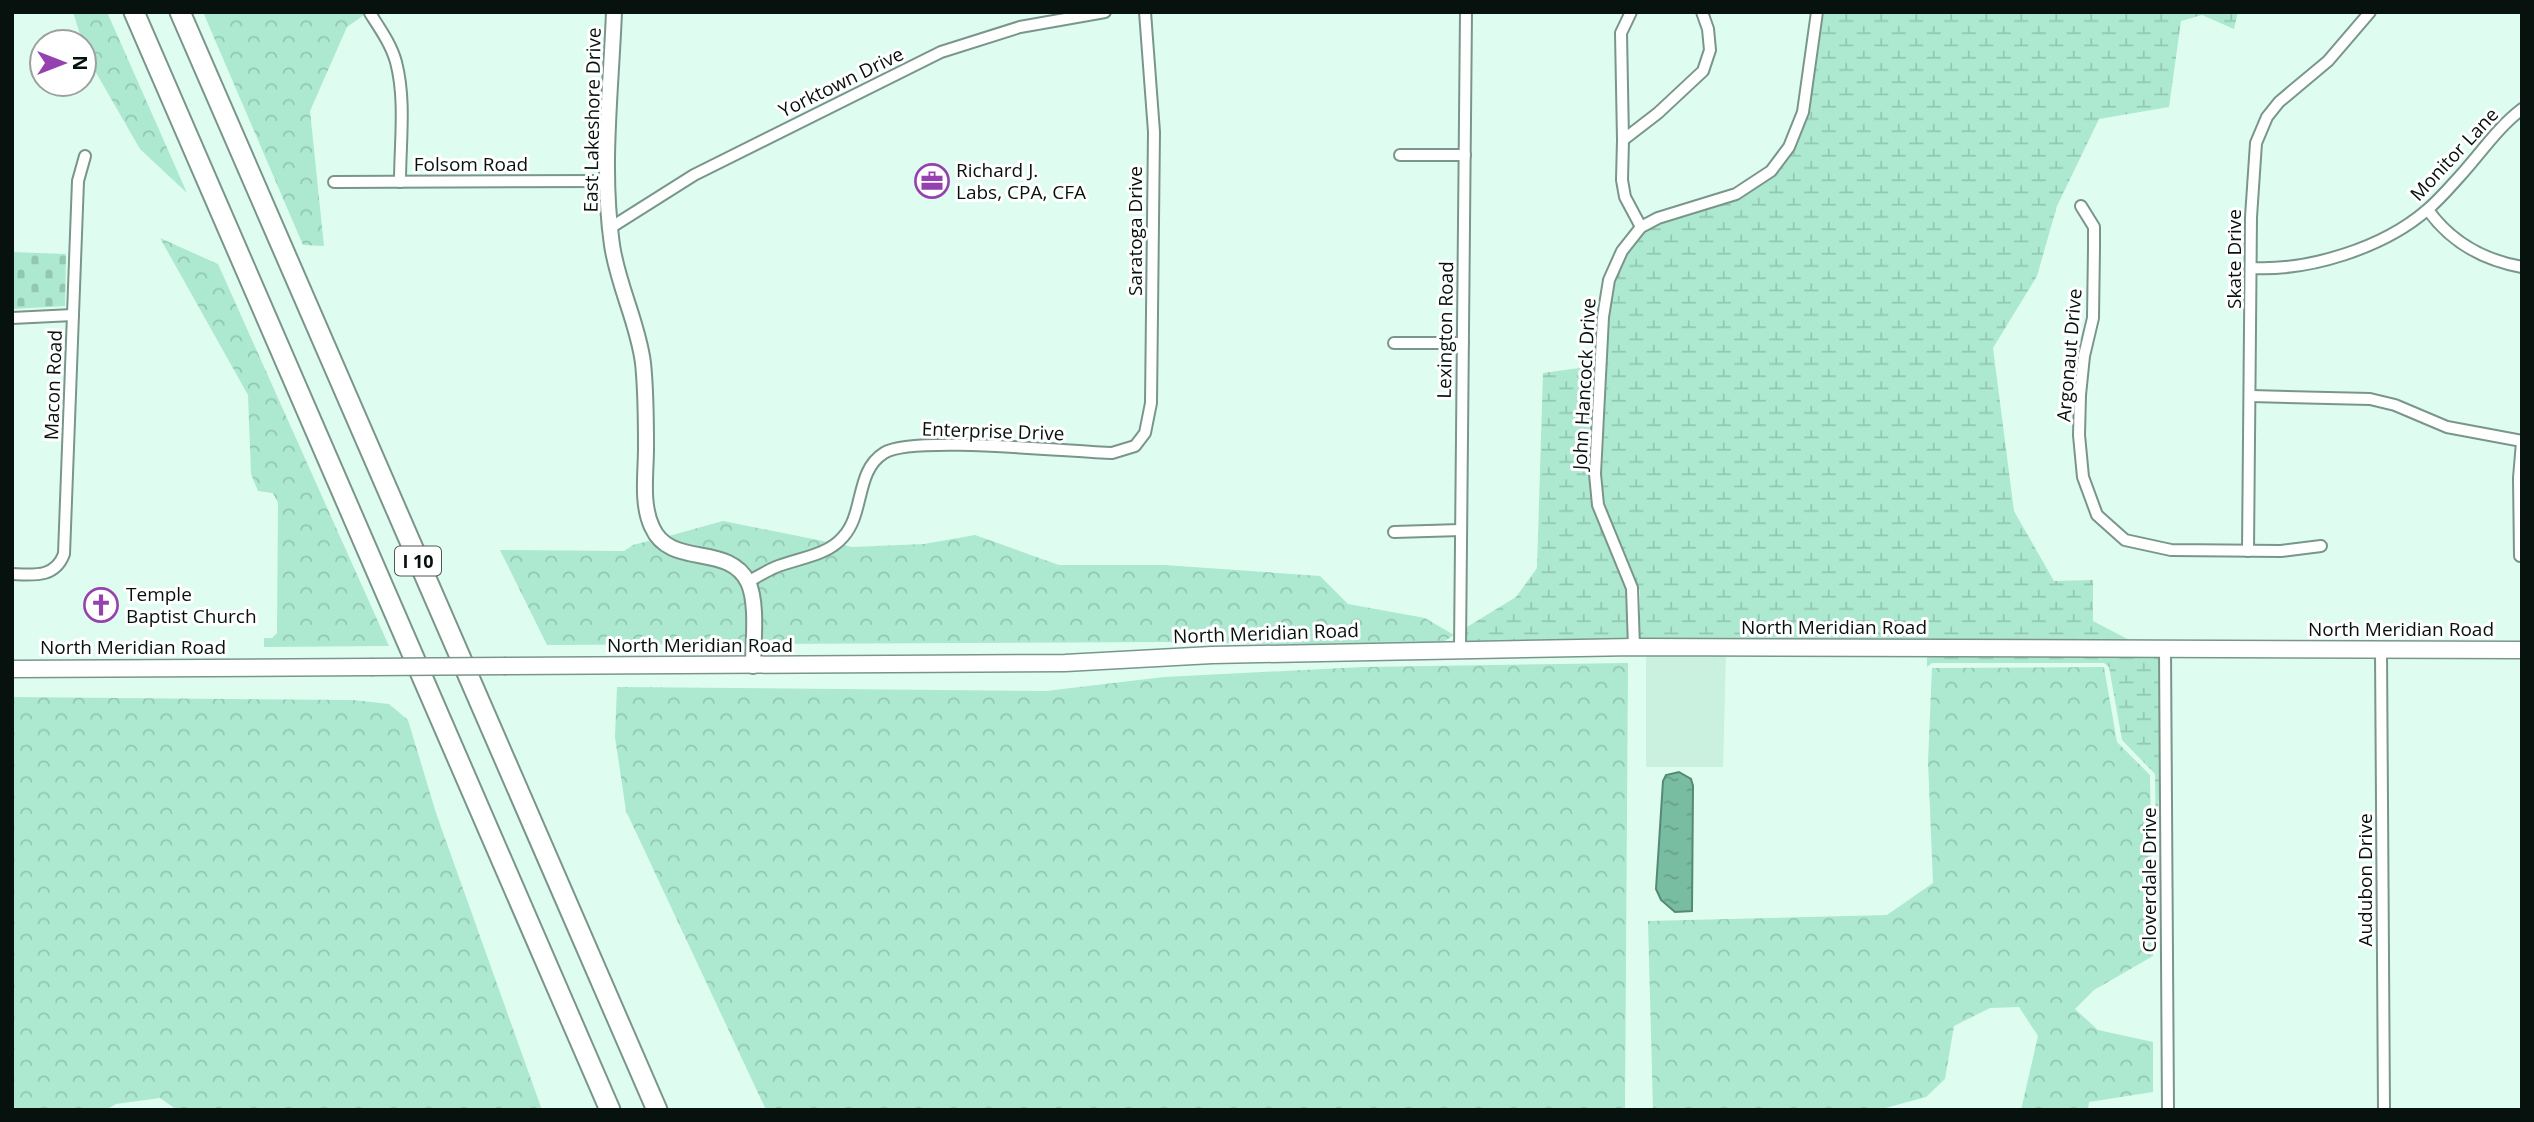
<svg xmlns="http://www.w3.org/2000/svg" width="2534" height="1122" font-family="'Open Sans',sans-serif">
<defs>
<pattern id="forest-crowns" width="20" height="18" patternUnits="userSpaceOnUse" patternTransform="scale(1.75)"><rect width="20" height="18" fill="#ace9d0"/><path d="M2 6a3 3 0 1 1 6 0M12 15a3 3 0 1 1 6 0" fill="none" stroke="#92c7b1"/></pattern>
<pattern id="wetland-marsh" width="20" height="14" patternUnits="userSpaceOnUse" patternTransform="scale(1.75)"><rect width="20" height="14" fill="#ace9d0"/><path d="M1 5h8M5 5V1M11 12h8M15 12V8" fill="none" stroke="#92c7b1"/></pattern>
<pattern id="cemetery-stones" width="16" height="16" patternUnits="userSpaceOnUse" patternTransform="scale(1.75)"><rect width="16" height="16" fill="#ace9d0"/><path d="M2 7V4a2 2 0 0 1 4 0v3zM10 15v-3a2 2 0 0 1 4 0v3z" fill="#92c7b1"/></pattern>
<pattern id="water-ripples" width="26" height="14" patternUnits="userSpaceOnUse" patternTransform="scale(1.75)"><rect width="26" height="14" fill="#78bca1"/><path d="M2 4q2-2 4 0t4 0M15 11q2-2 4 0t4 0" fill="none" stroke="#66a189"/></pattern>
</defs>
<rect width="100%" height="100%" fill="#defdf0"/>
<path fill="#caf0e0" d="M1646,653H1726L1723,767H1646Z"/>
<g fill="url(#forest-crowns)">
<path d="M73,12H107L187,193L140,149L87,57Z"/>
<path d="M203,12H362L364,15L347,27L310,111L324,246L303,245Z"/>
<path d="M160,238L218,264L389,646L264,647V638H272L277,633L278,503L273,493L258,491L251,474L248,395Z"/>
<path d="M723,521L828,542C803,555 775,561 750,574L665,537Z"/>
<path d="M975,535L1059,565H1164L1320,576L1348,604L1425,618L1454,635L1440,644L1388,646L1165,642L759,644L755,584C784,568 819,564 844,545L852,547L924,544Z"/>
<path d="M652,540C658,547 665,553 674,556C696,564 736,558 744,589C748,607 746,626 747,644L547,645L500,550L624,551L633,545Z"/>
<path d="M1628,663L1625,1110H766L626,811L615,737L617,687L1046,691L1164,677L1363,667Z"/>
<path d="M2104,667L2117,742L2150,775L2153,956L2094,990L2075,1009L2098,1030L2153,1042V1092L2089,1102L2088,1110H2021L2038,1036L2019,1007L1990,1008L1954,1026L1945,1079L1926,1097L1878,1110H1653L1648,921L1887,915L1933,883L1928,761L1932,668Z"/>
<path d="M12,697L353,700L389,704L408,720L436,813L542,1110H177L160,1098L116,1104L106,1110H12Z"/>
</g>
<g fill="url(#wetland-marsh)">
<path d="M1824,12H2238L2234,29L2202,15L2181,21L2169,107L2099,119L2057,206L2037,276L1993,348L2014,511L2054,581L2093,580V621L2137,644L1640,642V591L1604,504L1602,474L1609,317L1615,282L1627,254L1645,232L1661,223L1738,199L1776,174L1795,149L1809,113Z"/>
<path d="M1594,366L1589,474L1592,506L1626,590L1628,642L1467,643V627L1516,597L1537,568L1543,373Z"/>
<path d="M1927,654L2159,656L2160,784L2156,837L2155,774L2122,740L2109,667L2104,663H1932L1927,667Z"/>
</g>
<path fill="url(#cemetery-stones)" d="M12,252L66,254L65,306L12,309Z"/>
<path fill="url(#water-ripples)" stroke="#568975" stroke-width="2" d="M1679,772L1691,779L1693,786L1692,911L1675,912L1661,900L1656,889L1663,781L1666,775Z"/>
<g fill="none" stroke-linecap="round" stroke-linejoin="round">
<g stroke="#7a968a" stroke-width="14">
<g id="minor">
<path d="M1631,12L1621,33L1623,140L1658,113L1703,71L1710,50L1708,29L1702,12"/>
<path d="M370,13C380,29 391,44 396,62C406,100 400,143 400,182"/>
<path d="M1623,140L1622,180L1625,197L1641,227"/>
<path d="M1400,155H1465"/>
<path d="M334,182L608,181"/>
<path d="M2081,206L2094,227V248L2093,318L2084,356L2080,395L2079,435L2083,477L2097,515L2125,540L2171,550L2281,551L2321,546"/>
<path d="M2428,210C2451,242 2483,260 2522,267"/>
<path d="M610,228L694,175L941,52L1020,27L1105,12"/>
<path d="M2252,268C2309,271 2383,248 2427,210C2439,200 2450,187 2460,176C2481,153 2497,128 2522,109"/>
<path d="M12,318L73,315"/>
<path d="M1394,343H1463"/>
<path d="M2251,396L2370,399L2395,405L2447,427L2522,441"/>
<path d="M1394,532L1461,530"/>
<path d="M2248,551L2251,217L2256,143L2267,117L2279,102L2328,61L2370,12"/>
<path d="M2520,556L2519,478L2522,442"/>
<path d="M12,574C34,575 55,578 64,554L78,181L85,156"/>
<path d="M748,582C757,577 766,571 776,567C798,558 827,556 843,537C865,513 855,471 884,453C912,435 1070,452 1112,453L1135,446L1145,433L1151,403L1154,132L1145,12"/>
<path d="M1634,647L1632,588L1598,505L1595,474L1603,317L1609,280L1622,251L1641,227L1658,218L1736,194L1771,171L1789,147L1803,112L1817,12"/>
<path d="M1460,649L1466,12"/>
<path d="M2165,650L2168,1110"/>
<path d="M2381,650L2384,1110"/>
</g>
</g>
<g stroke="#7a968a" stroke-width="18">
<path id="tertiary" d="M614,12C611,89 601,169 612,245C618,286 638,323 643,363C646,391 646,420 646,448C646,473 641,504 652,527C670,569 728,542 748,582C758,603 753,643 753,666"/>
</g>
<g stroke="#7a968a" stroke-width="19">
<g id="secondary">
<path d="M506,666L1065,663L1212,655L1634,647L2522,650"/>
<path d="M12,669L371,667"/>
</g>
</g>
<g stroke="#7a968a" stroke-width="23">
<g id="motorway">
<path d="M134,12L610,1110"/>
<path d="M180,12L657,1110"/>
</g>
</g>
<use href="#minor" stroke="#fff" stroke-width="10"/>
<use href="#tertiary" stroke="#fff" stroke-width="14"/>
<use href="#secondary" stroke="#fff" stroke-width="16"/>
<use href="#motorway" stroke="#fff" stroke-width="19"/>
<g stroke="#7a968a" stroke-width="19" stroke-linecap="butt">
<path id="secondary-bridge" d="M371,667L506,666"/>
</g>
<use href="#secondary-bridge" stroke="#fff" stroke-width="16"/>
</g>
<defs>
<g id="office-ring" transform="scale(1.75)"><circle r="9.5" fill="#fff" stroke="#9541af" stroke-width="1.5"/><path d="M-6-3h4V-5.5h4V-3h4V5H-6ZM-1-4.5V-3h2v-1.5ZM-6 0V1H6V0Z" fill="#9541af"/></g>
<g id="church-ring" transform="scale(1.75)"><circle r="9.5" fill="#fff" stroke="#9541af" stroke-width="1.5"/><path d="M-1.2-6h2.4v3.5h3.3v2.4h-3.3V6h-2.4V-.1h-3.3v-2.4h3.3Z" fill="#9541af"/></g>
</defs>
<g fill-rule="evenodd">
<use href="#office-ring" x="932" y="181"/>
<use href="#church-ring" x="101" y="605"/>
</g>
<g text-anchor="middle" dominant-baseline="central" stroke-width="6" stroke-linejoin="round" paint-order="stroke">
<rect fill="#fff" stroke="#515856" stroke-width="2" x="395" y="546.5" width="46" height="29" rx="5"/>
<g font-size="18" font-weight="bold" fill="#07110d">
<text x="418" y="561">I 10</text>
</g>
<g font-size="19" fill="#07110d" stroke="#fff">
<text transform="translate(841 82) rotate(-26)">Yorktown Drive</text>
<text transform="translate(592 120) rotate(-89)">East Lakeshore Drive</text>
<text transform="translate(2454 154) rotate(-47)">Monitor Lane</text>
<text x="471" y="164">Folsom Road</text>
<text transform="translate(1135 231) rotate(-90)">Saratoga Drive</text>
<text transform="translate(2234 259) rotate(-90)">Skate Drive</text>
<text transform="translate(1445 330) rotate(-89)">Lexington Road</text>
<text transform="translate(2069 355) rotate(-85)">Argonaut Drive</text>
<text transform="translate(1584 384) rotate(-87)">John Hancock Drive</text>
<text transform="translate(53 385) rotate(-88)">Macon Road</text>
<text transform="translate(993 431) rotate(2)">Enterprise Drive</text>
<text x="1834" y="627">North Meridian Road</text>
<text x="2401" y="629">North Meridian Road</text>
<text transform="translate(1266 633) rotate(-2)">North Meridian Road</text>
<text x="700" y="645">North Meridian Road</text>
<text x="133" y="647">North Meridian Road</text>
<text transform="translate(2149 880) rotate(-90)">Cloverdale Drive</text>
<text transform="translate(2365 880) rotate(-90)">Audubon Drive</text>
</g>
<g font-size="19" fill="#07110d" stroke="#fff" text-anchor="start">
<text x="956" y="170">Richard J.<tspan x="956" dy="22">Labs, CPA, CFA</tspan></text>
<text x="126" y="594">Temple<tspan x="126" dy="22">Baptist Church</tspan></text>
</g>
</g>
<rect width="2534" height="1122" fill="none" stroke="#07110d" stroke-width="28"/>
<g transform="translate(63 63) rotate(90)"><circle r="33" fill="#ffffff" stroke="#9ca09e" stroke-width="2"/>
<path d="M0-5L12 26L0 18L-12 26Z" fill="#9541af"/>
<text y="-10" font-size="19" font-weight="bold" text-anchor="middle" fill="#07110d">N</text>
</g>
</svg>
